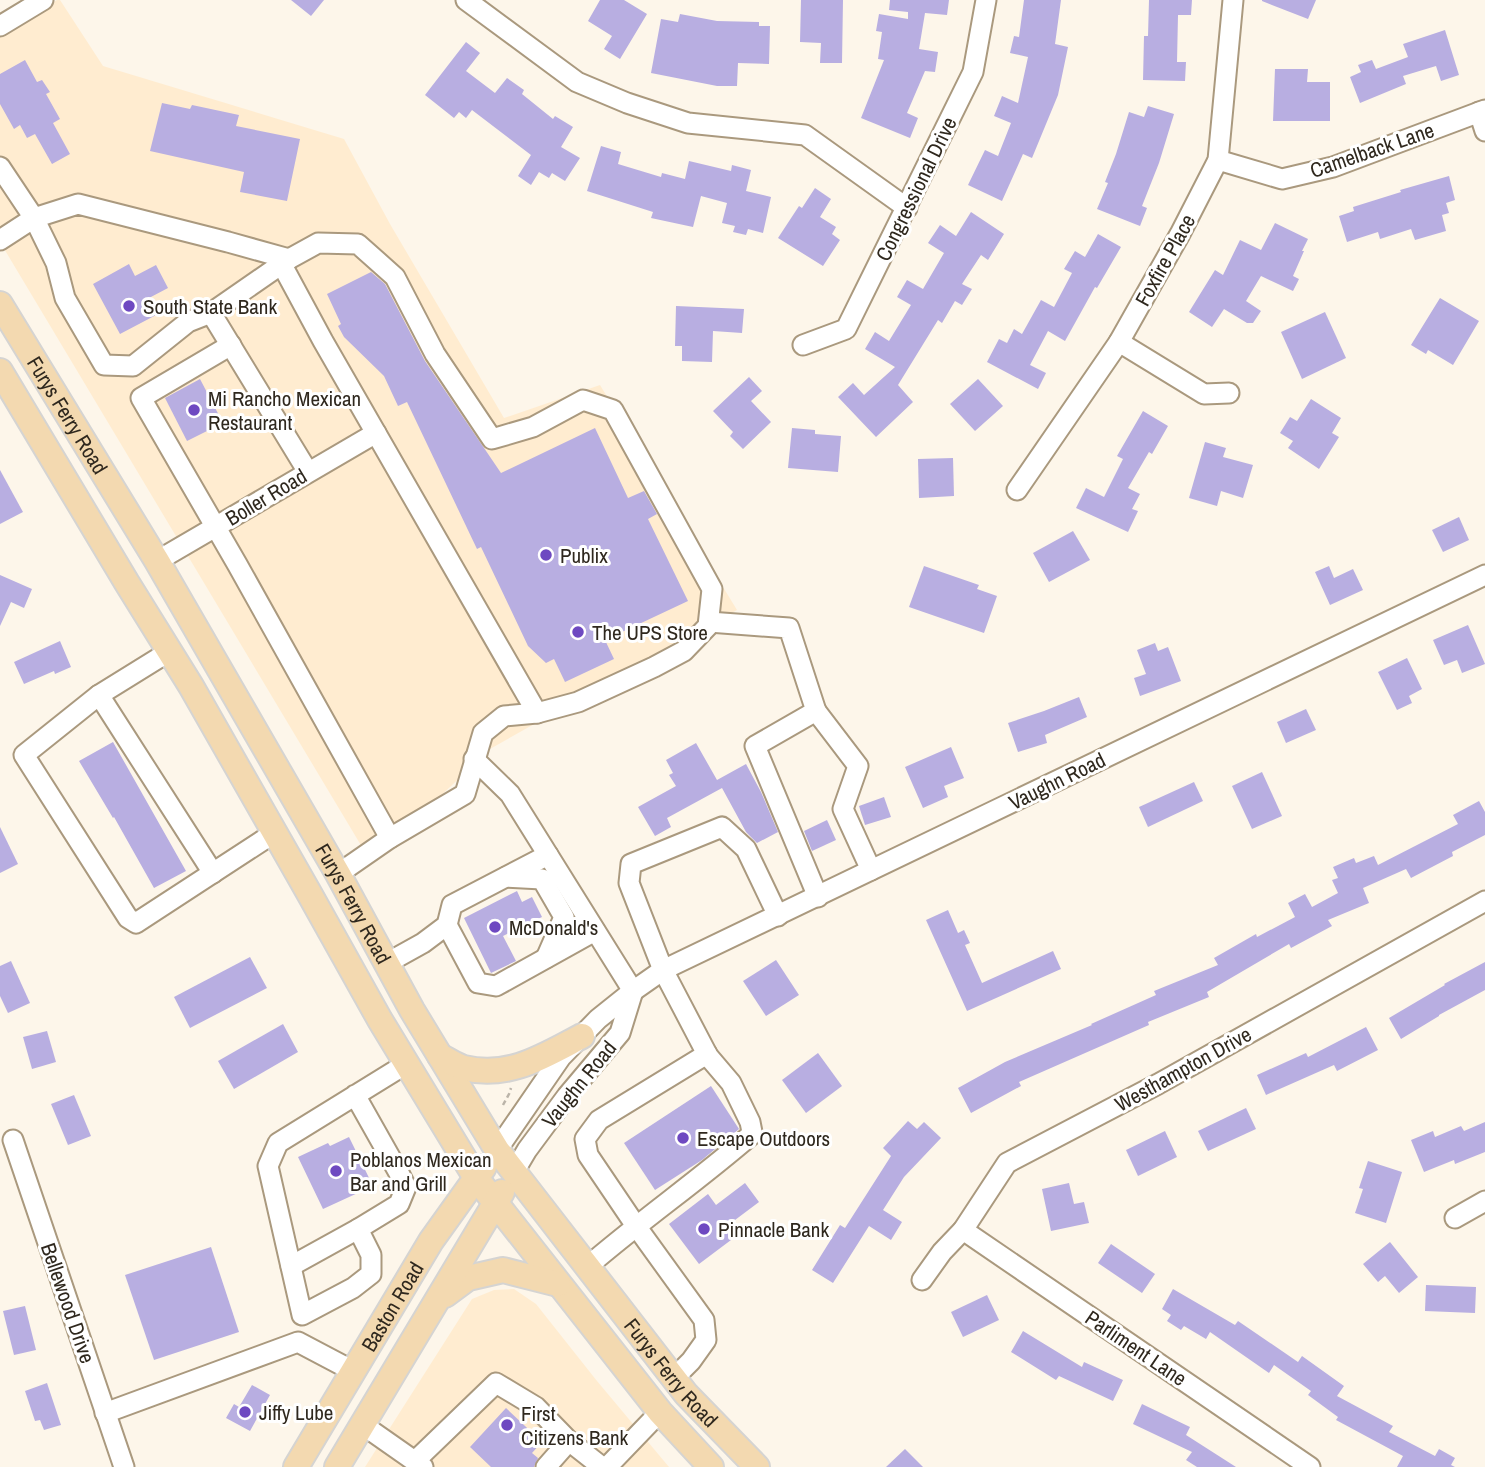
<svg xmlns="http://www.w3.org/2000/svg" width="1485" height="1467" font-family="'Archivo Narrow',sans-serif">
<rect width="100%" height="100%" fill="#fdf6ea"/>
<g fill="#ffecd0">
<path d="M57,0H60L103,66L344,139L390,224L504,418L600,385L737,610L490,749L371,862L0,242V33Z"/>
<path d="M514,1289L536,1304L597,1381L669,1467H365L472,1299L494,1290Z"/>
</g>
<g fill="#b8aee1">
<path d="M291,0H324L311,16Z"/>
<path d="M600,0H624L647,14L620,59L604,49L612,36L588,21Z"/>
<path d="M801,0H843L842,63H820L821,43L800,42Z"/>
<path d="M890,0H949L947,15L925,13L919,49L938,52L935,72L925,71L907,113L918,118L910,138L861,118L884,60L878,59L882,32L876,31L879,14L908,19V12L889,10Z"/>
<path d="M1024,0H1061L1055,44L1068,47L1058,95L1032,158L1023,154L1002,201L968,185L985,150L998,156L1011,123L994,116L1002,96L1018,103L1028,57L1010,53L1014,36L1019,37Z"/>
<path d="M1149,0H1192L1191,15H1178L1177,62H1186L1185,81L1143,80L1144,36H1148Z"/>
<path d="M1262,0H1316L1308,19L1262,1Z"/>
<path d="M680,14L717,21L759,22V26H770L769,64L738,63L737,86H717L651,73L661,19L678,22Z"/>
<path d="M1445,30L1459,75L1441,81L1436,66L1403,76L1406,84L1360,103L1350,77L1361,72L1358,65L1372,60L1376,69L1408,57L1403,44Z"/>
<path d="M466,42L480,53L466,71L495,93L507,78L524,90L522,94L553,119L555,116L573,127L561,147L580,158L565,181L552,173L549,178L539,172L531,185L518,176L531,155L472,110L466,118L459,112L454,118L425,95Z"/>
<path d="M25,60L37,82L42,80L50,92L46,94L60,119L53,123L70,154L52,164L35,134L27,138L20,125L14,129L0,104V74Z"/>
<path d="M1275,69H1308L1307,82H1330V121H1273Z"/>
<path d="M162,103L190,109L192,105L239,115L236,126L300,139L287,201L240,192L244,172L150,151Z"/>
<path d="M1148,106L1174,114L1159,163L1142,206L1147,208L1140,226L1097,209L1108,183L1105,182L1116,154L1129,112L1144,117Z"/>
<path d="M601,146L621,152L618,164L661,177L662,173L685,179L689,161L731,171L732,165L751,170L746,191L771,197L763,233L748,229L746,235L733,232L735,226L722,223L727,203L701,196L693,227L651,218L653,212L587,191Z"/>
<path d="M1449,176L1455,200L1446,203L1449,213L1442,215L1446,231L1415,240L1411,229L1380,239L1378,232L1347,242L1339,216L1354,211L1353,207L1401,192L1400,190Z"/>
<path d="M815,188L831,199L820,217L836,227L832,234L840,240L823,266L778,238L799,206L802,208Z"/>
<path d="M971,212L1004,234L988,260L981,255L962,284L972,289L962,305L955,301L942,323L938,320L898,385L913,402L876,437L838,397L853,383L864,395L895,367L865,349L875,332L889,341L911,305L897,297L907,280L923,289L944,253L928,243L940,225L956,236Z"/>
<path d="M1275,223L1308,239L1302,251H1304L1293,276L1299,279L1293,291L1261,276L1246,301L1261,311L1253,323H1247L1224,309L1212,327L1189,312L1215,270L1223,275L1240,240L1261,250Z"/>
<path d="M1098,234L1121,247L1097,288L1095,287L1065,341L1048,331L1030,365L1046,373L1038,389L987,362L999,339L1007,343L1014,329L1022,334L1041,300L1054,307L1072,273L1064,269L1075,251L1085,257Z"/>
<path d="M129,264L135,276L156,265L168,288L149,298L158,314L120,334L93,284Z"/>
<path d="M371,272L385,284L425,361L501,473L595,428L628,498L644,491L657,514L648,519L688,601L605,640L614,659L565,682L554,659L546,663L528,646L481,547L477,549L407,402L398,406L384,376L344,337L338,326L341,324L327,294Z"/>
<path d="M1440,298L1479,321L1453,365L1428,350L1426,354L1411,345Z"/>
<path d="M676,306L744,309L742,333L713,331L712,362L682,361V346H675Z"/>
<path d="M1325,312L1346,358L1302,379L1281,332Z"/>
<path d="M749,377L762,391L751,401L771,422L743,449L730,436L733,432L713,411Z"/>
<path d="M200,379L223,423L187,441L165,398Z"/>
<path d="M978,379L1003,406L975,431L950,404Z"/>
<path d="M1311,399L1341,418L1332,433L1339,437L1319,469L1288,448L1293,441L1280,433L1290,417L1297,421Z"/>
<path d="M1143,411L1168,426L1152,454L1149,452L1128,488L1140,494L1132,509L1138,511L1128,532L1076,508L1086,488L1104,497L1123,459L1117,456Z"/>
<path d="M792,428L815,430V434L841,436L838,472L788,468Z"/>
<path d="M1205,442L1226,448L1223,457L1253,465L1243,498L1221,491L1217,506L1189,498Z"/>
<path d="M953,458L954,496L919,498L918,459Z"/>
<path d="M0,470L23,512L0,524Z"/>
<path d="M1459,517L1469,540L1443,552L1432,530Z"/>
<path d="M1073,531L1090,560L1049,582L1033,553Z"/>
<path d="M924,566L979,585L977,589L997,596L984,633L909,607Z"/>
<path d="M1329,566L1334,578L1353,569L1363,590L1330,605L1315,572Z"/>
<path d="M0,575L32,589L24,608L11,602L0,626Z"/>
<path d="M1468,625L1485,664L1462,673L1457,660L1444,665L1433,640Z"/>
<path d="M60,641L71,667L55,674L54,671L24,684L14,662Z"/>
<path d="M1155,643L1158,651L1168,647L1181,681L1140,696L1134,678L1146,674L1137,650Z"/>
<path d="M1407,658L1422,689L1409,696L1412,703L1397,710L1378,672Z"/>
<path d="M1079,697L1087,717L1045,735L1047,743L1018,752L1008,723L1044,711Z"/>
<path d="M1306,709L1316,730L1286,743L1277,722Z"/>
<path d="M113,742L186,871L154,888L114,817L113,818L79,761Z"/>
<path d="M696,743L717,780L746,764L761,792L778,832L757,843L746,832L722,788L667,818L671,827L655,836L638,807L676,786L669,775L673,773L666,760Z"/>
<path d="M951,747L964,778L944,786L948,797L923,808L905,767Z"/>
<path d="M1262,772L1282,816L1252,829L1232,786Z"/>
<path d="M1194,782L1203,801L1148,827L1139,807Z"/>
<path d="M884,797L891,817L865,825L859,806Z"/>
<path d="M1479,801L1485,812V835L1452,852L1453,856L1411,878L1406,869L1363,888L1369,903L1328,920L1332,926L1291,948L1289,944L1207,992L1209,997L1148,1022L1149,1025L1019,1082L1021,1086L971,1113L958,1088L1005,1062L1092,1025L1091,1024L1156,995L1154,991L1218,965L1214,958L1256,934L1257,937L1295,917L1288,903L1305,894L1312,907L1338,893L1332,880L1338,878L1333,867L1354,858L1356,863L1374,856L1378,865L1458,824L1453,815Z"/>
<path d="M827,820L836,840L812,851L804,831Z"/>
<path d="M0,827L18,864L0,873Z"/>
<path d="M517,891L522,902L532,897L542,917L503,936L516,961L491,973L464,918Z"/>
<path d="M948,910L958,933L964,930L970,943L965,945L982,983L1053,951L1061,969L967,1011L926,920Z"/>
<path d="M250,957L267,988L190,1028L174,997Z"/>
<path d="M776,960L799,995L766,1016L743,981Z"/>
<path d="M11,961L30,1003L8,1013L0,996V966Z"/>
<path d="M1485,962V990L1439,1015V1016L1401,1039L1389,1018L1445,985L1444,984Z"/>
<path d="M283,1024L298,1052L234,1089L218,1061Z"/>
<path d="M1366,1027L1378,1050L1337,1071L1334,1065L1266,1095L1257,1075L1306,1053L1308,1057Z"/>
<path d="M47,1031L56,1062L32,1069L23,1037Z"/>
<path d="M818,1053L842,1086L806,1113L782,1080Z"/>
<path d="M711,1086L739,1129L702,1160L655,1190L624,1143Z"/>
<path d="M74,1095L91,1136L68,1145L51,1104Z"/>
<path d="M1246,1108L1256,1129L1208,1151L1198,1131Z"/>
<path d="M908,1121L917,1129L924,1122L941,1138L904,1177L883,1210L902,1222L891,1240L869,1226L833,1283L812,1270L840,1225L845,1228L891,1156L883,1148Z"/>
<path d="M1485,1122V1152L1455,1164L1454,1160L1424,1172L1411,1140L1433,1131L1435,1137L1461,1126L1464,1131Z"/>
<path d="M1165,1131L1177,1157L1138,1176L1126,1150Z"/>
<path d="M349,1137L373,1186L323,1209L298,1157L328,1143L330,1146Z"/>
<path d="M1368,1161L1402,1172L1386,1223L1355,1213L1363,1189L1359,1188Z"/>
<path d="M745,1183L759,1202L731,1223L739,1234L699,1264L669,1224L708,1194L716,1205Z"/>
<path d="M1069,1183L1074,1204L1084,1202L1089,1223L1051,1231L1042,1189Z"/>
<path d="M1390,1242L1418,1277L1399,1293L1385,1276L1378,1282L1363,1264Z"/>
<path d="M1111,1244L1155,1274L1142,1293L1098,1263Z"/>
<path d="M211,1247L239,1332L154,1360L125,1275Z"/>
<path d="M1426,1285L1476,1287L1475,1313L1425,1311Z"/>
<path d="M1173,1289L1235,1325L1238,1321L1298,1362L1302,1356L1344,1386L1337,1396L1393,1426L1389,1432L1435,1456L1439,1449L1455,1458L1451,1465L1455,1467H1397L1403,1456L1336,1420L1338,1417L1308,1395L1311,1391L1274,1365L1269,1373L1210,1332L1206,1339L1184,1326L1181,1330L1167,1321L1171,1315L1162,1309Z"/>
<path d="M987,1295L999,1320L963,1337L951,1312Z"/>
<path d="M25,1306L36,1350L14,1355L3,1311Z"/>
<path d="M1023,1331L1082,1367L1084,1362L1123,1380L1113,1401L1059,1376L1056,1380L1011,1352Z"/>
<path d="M47,1383L61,1425L44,1430L40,1420L35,1421L25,1391Z"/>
<path d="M252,1385L270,1395L250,1431L226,1418L234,1404L239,1407Z"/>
<path d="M1142,1404L1190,1427L1186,1435L1236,1467H1197L1186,1460L1192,1452L1133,1424Z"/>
<path d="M506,1408L542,1442L532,1453L538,1458L534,1467H491L470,1447Z"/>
<path d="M905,1449L923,1467H886Z"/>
</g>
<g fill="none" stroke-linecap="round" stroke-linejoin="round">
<g stroke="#aa997e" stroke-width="23">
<g id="minor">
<path d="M466,0L577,82L627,103L688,123L805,135L907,208"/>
<path d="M0,26L43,0"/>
<path d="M1479,112L1485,131"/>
<path d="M1218,160L1282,179L1333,167L1485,110"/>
<path d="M0,167L34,218L56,263L65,298L104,365L133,366L188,322L211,313L308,472"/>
<path d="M0,240L34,218L78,204L228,242L289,259L318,243L358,244L395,277L435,354L492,439L533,427L583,400L613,410L712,589L708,626L684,651L654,667L578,702L537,713L504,716L483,733L465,794L390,838L338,874"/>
<path d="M282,265L323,341L537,713"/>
<path d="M211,313L289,259"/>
<path d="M1119,342L1204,394L1229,393"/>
<path d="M231,345L141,398L237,564L390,838"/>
<path d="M803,345L846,329L973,72L986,0"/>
<path d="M1017,490L1119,342L1180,234L1218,160L1233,0"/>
<path d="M157,561L376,433"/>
<path d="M709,622L789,628L816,711L755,746L818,897"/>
<path d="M170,651L99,695L24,755L128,918L136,923L274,833"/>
<path d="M99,695L213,873"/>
<path d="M816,711L858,766L843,809L871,870"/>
<path d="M474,759L510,794L633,991"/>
<path d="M506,877L542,879L564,917L546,958"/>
<path d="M447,925L478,983L496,986L595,931"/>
<path d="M387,963L423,943L447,925L452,905L548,855"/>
<path d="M355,1095L399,1173L406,1187L399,1204L358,1229L371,1255V1274L353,1288L302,1315L268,1166L278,1143L406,1064"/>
<path d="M13,1140L124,1467"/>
<path d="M497,1150L561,1057L598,1019L633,991L663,970L1485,575"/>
<path d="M514,1172L527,1150L567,1096L620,1033L633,991"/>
<path d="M1455,1218L1485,1201"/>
<path d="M963,1230L1310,1467"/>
<path d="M291,1266L358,1229"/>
<path d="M587,1267C640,1221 698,1181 751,1135L752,1132L750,1122L731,1083L708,1056L663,970L629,883L631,864L722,827L746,849L778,916"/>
<path d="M922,1280L942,1252L963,1230L1007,1163L1158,1084L1485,901"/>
<path d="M674,1378L691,1361L706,1340L704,1320L636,1226L588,1155L585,1139L599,1120L707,1054"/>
<path d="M105,1413L298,1342L353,1371"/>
<path d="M363,1425L423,1467"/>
<path d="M415,1461L496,1383L536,1407L569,1441L602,1467"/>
<path d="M546,1467L569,1441"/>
<path d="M607,1467L660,1412"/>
</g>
</g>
<g stroke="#d5d4d2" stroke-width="28">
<g id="major">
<path id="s1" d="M0,304L157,561L338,874L412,1010L497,1150L686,1394L757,1467"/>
<path d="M0,371L127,583L191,686L309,893L380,1020L476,1178L660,1412L711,1467"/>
<path d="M440,1056C448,1060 456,1066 464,1068C509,1079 544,1056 582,1036"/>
<path d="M445,1295L468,1278L503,1270L558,1284"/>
<path id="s2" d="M296,1467L431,1241L484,1167"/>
<path d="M337,1467L502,1192"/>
</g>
</g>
<path stroke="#bbb4a9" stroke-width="2.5" stroke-dasharray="5 3.5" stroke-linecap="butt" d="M503,1105L509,1094L511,1088"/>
<use href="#minor" stroke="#fff" stroke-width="19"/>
<use href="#major" stroke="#f3d9b0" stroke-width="24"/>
</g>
<g fill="#6e49c1" stroke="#fff" stroke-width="2.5">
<circle cx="129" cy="306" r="7"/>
<circle cx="194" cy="410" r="7"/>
<circle cx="546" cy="555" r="7"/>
<circle cx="578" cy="632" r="7"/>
<circle cx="495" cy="927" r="7"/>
<circle cx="683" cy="1138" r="7"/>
<circle cx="336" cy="1171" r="7"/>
<circle cx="704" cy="1229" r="7"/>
<circle cx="245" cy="1412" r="7"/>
<circle cx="507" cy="1425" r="7"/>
</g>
<g text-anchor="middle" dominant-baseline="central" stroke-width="6" stroke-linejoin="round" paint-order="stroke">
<g font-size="21" fill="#2f281e" stroke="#fff">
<text transform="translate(1372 150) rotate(-19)">Camelback Lane</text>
<text transform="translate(916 189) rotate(-64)">Congressional Drive</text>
<text transform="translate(1165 260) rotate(-61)">Foxfire Place</text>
<text stroke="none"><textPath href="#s1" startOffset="130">Furys Ferry Road</textPath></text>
<text transform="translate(266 497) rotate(-31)">Boller Road</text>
<text transform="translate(1057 781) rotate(-26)">Vaughn Road</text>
<text stroke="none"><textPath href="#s1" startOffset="696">Furys Ferry Road</textPath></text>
<text transform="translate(1183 1069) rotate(-29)">Westhampton Drive</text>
<text transform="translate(579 1084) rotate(-51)">Vaughn Road</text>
<text transform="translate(68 1303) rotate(71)">Bellewood Drive</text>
<text stroke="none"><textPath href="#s2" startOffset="187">Baston Road</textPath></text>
<text transform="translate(1136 1348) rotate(34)">Parliment Lane</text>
<text stroke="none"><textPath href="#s1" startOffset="1264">Furys Ferry Road</textPath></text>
</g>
<g font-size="21" fill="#2f281e" stroke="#fff" text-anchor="start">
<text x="143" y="306">South State Bank</text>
<text x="208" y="398">Mi Rancho Mexican<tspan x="208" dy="24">Restaurant</tspan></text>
<text x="560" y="555">Publix</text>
<text x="592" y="632">The UPS Store</text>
<text x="509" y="927">McDonald's</text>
<text x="697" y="1138">Escape Outdoors</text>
<text x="350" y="1159">Poblanos Mexican<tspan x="350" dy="24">Bar and Grill</tspan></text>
<text x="718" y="1229">Pinnacle Bank</text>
<text x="259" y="1412">Jiffy Lube</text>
<text x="521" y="1413">First<tspan x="521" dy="24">Citizens Bank</tspan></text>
</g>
</g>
</svg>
